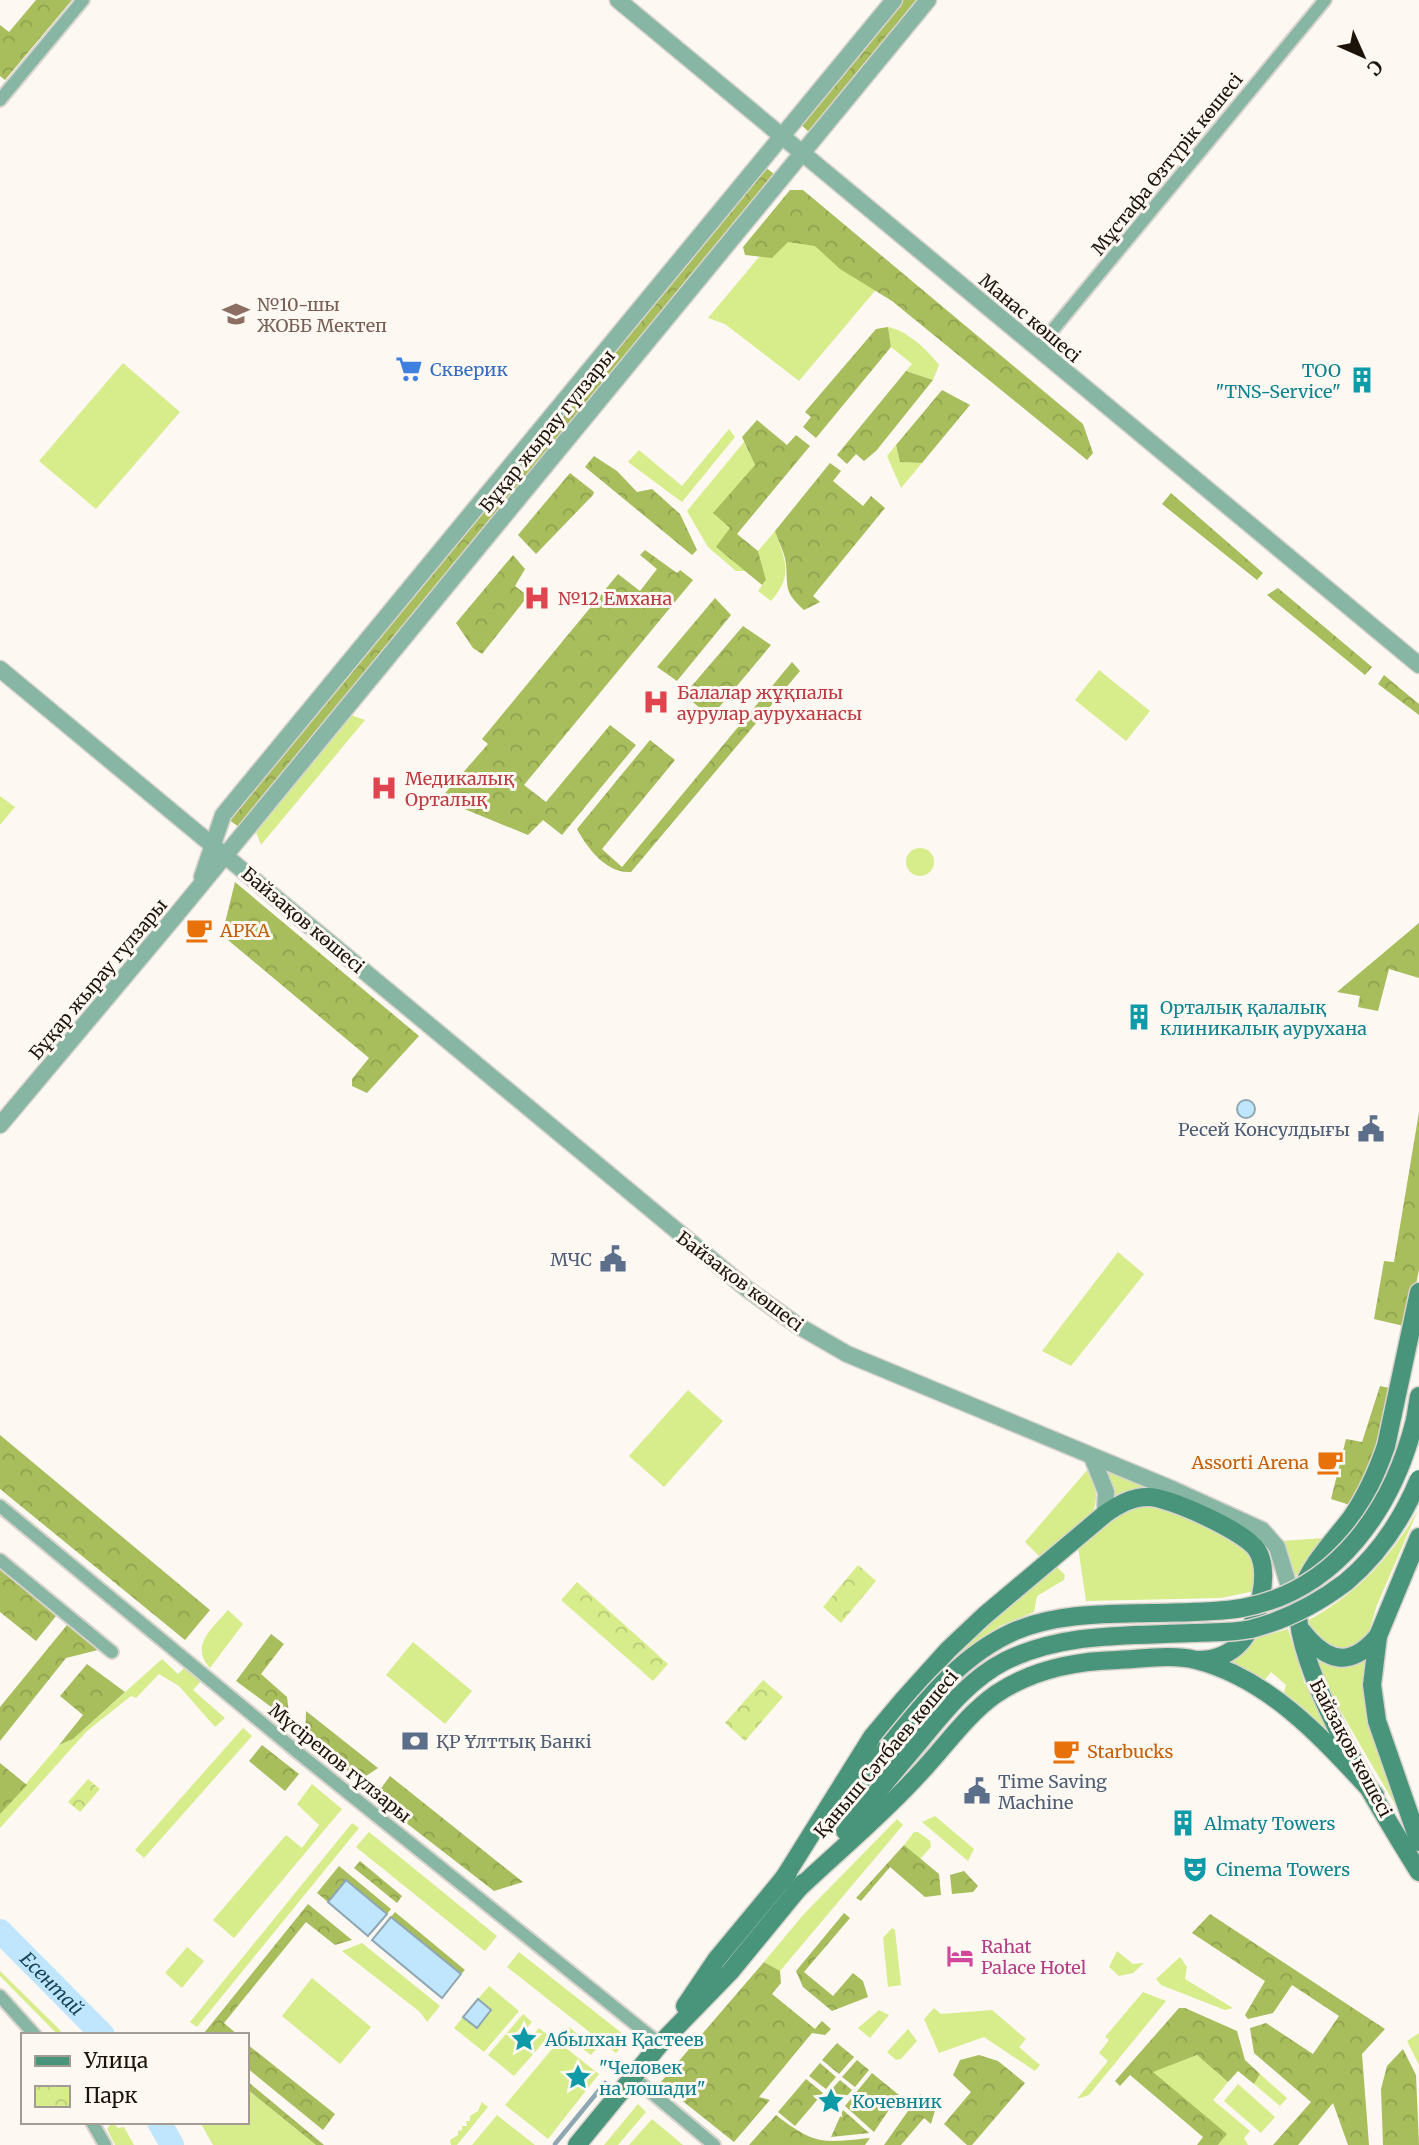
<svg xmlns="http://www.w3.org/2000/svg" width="1419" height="2145" font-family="Merriweather,serif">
<defs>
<pattern id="forest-crowns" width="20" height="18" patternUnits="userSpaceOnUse" patternTransform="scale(1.75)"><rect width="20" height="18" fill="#a8bd5c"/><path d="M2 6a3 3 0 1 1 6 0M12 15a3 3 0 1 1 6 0" fill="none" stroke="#90a24f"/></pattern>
<pattern id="park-crowns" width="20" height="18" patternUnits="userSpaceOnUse" patternTransform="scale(1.75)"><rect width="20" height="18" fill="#d7ed8b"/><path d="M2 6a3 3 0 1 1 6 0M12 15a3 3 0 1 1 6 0" fill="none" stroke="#b8ca77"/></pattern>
</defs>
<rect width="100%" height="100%" fill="#fdf8f2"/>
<g fill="#d7ed8b">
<path d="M805,202L890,273L799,381L725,324L708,318Z"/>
<path d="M888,327C906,330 928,350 939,365L933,380L906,371L912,364L891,347Z"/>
<path d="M123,363L180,412L96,509L39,461Z"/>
<path d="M729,429L735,437L682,502L628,462L639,450L682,486Z"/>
<path d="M744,442L755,465L731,528L717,547L746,571H736L708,547L687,511Z"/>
<path d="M896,445L900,462L922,463L901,488L887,456Z"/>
<path d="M775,531C785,561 794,575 771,601L758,591L766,580L758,551Z"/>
<path d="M1099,670L1150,711L1126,741L1075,700Z"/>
<path d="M351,715L365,720L261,845L256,832Z"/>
<path d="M0,796L15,807L0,825Z"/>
<circle cx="920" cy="862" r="14"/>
<path d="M1118,1252L1144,1274L1071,1366L1042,1351Z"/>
<path d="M688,1390L723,1421L664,1487L629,1456Z"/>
<path d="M1103,1466L1254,1532L1260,1538L1146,1490L1114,1500Z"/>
<path d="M1089,1468C1111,1517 1077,1531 1043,1560L1025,1542Z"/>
<path d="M1137,1506C1165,1505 1234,1530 1249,1554C1256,1565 1256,1579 1255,1591L1221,1598L1086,1601L1078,1547L1114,1516Z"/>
<path d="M1418,1510L1377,1605L1367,1638L1354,1651L1326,1648L1305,1622C1355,1596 1390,1559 1418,1510Z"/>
<path d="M1324,1538L1301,1572L1295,1576L1281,1541Z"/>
<path d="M1056,1566L1065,1575L1064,1580L1037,1596L1034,1612L1000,1626L959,1654L1006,1606Z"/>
<path d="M228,1610L243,1624L210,1668C189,1645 213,1628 228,1610Z"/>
<path d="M1288,1629L1304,1682L1339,1749L1283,1696L1286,1685L1271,1672L1263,1682L1224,1665L1247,1650L1257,1638Z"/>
<path d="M413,1642L472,1691L445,1724L386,1675Z"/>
<path d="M1367,1657L1407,1825L1334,1700L1315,1658L1342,1666Z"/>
<path d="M162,1659L178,1674L186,1666L202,1680L193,1690L225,1718L215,1727L179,1686L159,1674L136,1698L131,1696L87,1731L0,1828V1814L59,1745L73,1739Z"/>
<path d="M243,1728L252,1736L144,1858L135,1850Z"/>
<path d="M312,1784L342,1809L234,1938L213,1920L286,1835L302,1848L319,1825L297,1804Z"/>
<path d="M935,1816L974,1849L968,1861L922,1822Z"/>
<path d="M897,1819L903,1825L780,1971L764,1962L803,1915Z"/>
<path d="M352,1823L359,1828L197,2027L190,2022Z"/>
<path d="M369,1832L497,1936L485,1951L356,1847Z"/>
<path d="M914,1832H918L930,1841L931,1847L920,1859L904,1845Z"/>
<path d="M892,1928L895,1930L901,1985L888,1987L883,1938Z"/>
<path d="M362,1943L440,2006L427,2022L420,2012L342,1951Z"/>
<path d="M187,1947L204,1961L182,1988L165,1973Z"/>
<path d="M1117,1951L1133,1964L1144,1963L1133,1973L1119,1976L1109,1967Z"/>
<path d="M519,1952L628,2038L616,2053L507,1967Z"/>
<path d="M1180,1957L1187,1967L1185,1979L1233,2008L1225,2010L1161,1985L1156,1979Z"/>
<path d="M0,1971L59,2029L63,2035H58L0,1976Z"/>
<path d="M312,1978L371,2027L340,2064L282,2016Z"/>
<path d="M489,1986L519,2011L484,2052L454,2028L463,2017L477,2028L491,2010L478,1999Z"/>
<path d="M1143,1992L1166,2001L1089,2095L1077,2099L1108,2061L1099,2053L1109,2040L1105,2037Z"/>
<path d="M934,2008L941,2014L992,2010L1026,2039L1019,2047L1040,2065L1035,2071L984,2037L939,2053L924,2019Z"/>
<path d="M879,2010L889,2015L870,2038L858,2028Z"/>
<path d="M523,2014L532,2022L526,2029L522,2026L512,2038L526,2050L537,2038L533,2035L539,2028L549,2036L514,2076L488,2055Z"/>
<path d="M569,2027L596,2049L591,2055L563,2034Z"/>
<path d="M908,2029L917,2041L901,2059L896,2060L887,2052Z"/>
<path d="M1419,2033V2065L1407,2041Z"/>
<path d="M558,2042L599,2074L548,2139L505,2105Z"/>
<path d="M1197,2055L1228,2082L1213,2100L1250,2131L1244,2138L1248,2145H1218L1226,2135L1152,2072Z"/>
<path d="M1260,2074L1287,2098L1280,2106L1254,2084Z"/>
<path d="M1238,2084L1275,2117L1261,2133L1224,2101Z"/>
<path d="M247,2089L316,2145H213L200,2122H247Z"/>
<path d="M482,2102L488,2107L457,2145H451L450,2140L458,2135V2131L462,2130V2126H467L466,2121H470V2116L478,2111Z"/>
<path d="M638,2104L646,2112L618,2145H604Z"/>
<path d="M497,2115L535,2145H472Z"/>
<path d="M652,2119L683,2145H629Z"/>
<path d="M112,2122L118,2128L124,2127L134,2145H115L107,2129Z"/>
</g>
<g fill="url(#forest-crowns)">
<path d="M36,0H72L5,80L0,76V25L9,32Z"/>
<path d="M902,0H918L809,132L800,124Z"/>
<path d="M764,166L774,174L239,827L228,819Z"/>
<path d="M790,190H803L1083,424L1093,453L1087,460L892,301L840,269L815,246L788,242L772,258L745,255L743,247Z"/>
<path d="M888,327L891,347L816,438L803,427L811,417L805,412L876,329Z"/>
<path d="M906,371L933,380L876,451L864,461L856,454L847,464L837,455Z"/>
<path d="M942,390L970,405L922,463L900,462L896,445Z"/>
<path d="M757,420L787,445L796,435L810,446L737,534L758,551L766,580L762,585L716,547L730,528L713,513L755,465L742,437Z"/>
<path d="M594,456L617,471L637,492L652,489L680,514L697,550L692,555L585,467Z"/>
<path d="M830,463L841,471L833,481L863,506L871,496L885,508L813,596L820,602L804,610C784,591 788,590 786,564C785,553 778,541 775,531Z"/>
<path d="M570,473L594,492L593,495L536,554L518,535Z"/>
<path d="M1171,493L1263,573L1257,580L1162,504Z"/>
<path d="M645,550L677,573L680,570L693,580L524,785L546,802L610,725L636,745L562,835L543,820L528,835L440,799L488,744L482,739L618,574L640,591L657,569L640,555Z"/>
<path d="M513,555L525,569L515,586L528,596L482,654L473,648L456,623Z"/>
<path d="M1278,588L1372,667L1365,675L1267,595Z"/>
<path d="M715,598L731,615L677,681L657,667Z"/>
<path d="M743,626L771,645L711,717L684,695Z"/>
<path d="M792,662L800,671L631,872C607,874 587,848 577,829L650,740L675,760L602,849L622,867Z"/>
<path d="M1384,675L1419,704V715L1378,684Z"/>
<path d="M235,882L419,1036L367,1093L352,1086V1079L369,1058L222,935Z"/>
<path d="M1419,923V978L1389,969L1378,1011L1358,1007L1360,996L1337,992Z"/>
<path d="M1419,1112V1269L1408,1327L1374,1319L1384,1261L1394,1262Z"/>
<path d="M1380,1386L1394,1389L1386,1421L1356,1502L1350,1505L1331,1499L1346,1439L1362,1442Z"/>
<path d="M0,1435L210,1610L185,1640L0,1489Z"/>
<path d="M0,1569L56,1616L36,1641L0,1612Z"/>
<path d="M67,1625L98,1650L66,1658L0,1741V1707Z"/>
<path d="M271,1634L284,1644L261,1674L287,1697L290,1721L236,1681Z"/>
<path d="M87,1664L125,1692L73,1739L59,1745L83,1715L60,1696Z"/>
<path d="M306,1711L378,1768L360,1780L305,1738Z"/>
<path d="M262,1745L299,1774L285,1791L249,1761Z"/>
<path d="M0,1763L27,1785L0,1814Z"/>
<path d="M390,1776L523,1882L494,1891L374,1798Z"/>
<path d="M904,1845L939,1874L941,1895L925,1897L890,1867L861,1901L856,1898Z"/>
<path d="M360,1861L402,1896L397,1903L354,1868Z"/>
<path d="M339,1866L391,1909L387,1914L346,1880L328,1902L317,1893Z"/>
<path d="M964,1871L978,1886L973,1892L952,1894L950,1875Z"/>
<path d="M308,1904L352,1940L335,1945L306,1922L224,2023L238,2035H206L204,2033Z"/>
<path d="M395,1912L465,1970L461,1974L391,1917Z"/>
<path d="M844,1913L850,1918L804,1972L833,1996L853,1973L863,1981L868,1997L832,2011L803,1987L796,1971Z"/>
<path d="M1210,1914L1385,2029L1362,2054L1369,2145H1348L1333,2103L1298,2145H1273L1311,2102L1254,2053L1250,2028L1266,2023L1313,2054L1339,2016L1292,1985L1273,2013L1248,2019L1245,2015L1265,1981L1192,1933Z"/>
<path d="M764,1962L780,1971L781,1983L772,1994L815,2029L822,2021L831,2029L825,2035L812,2033L759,2097L770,2100L734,2142L660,2083Z"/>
<path d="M1179,2008H1185L1237,2031L1245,2060L1260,2074L1254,2084L1238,2071L1228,2082L1197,2055L1153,2072L1227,2134L1218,2145H1197L1203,2137L1130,2075L1120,2086L1115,2081Z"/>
<path d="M837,2043L854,2057L839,2074L822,2060Z"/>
<path d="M247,2044L335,2114L323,2130L247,2068Z"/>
<path d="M1403,2049L1416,2075L1419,2145H1383L1381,2089L1387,2066Z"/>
<path d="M979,2055L998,2061L1025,2083L972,2145H967L944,2124L971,2092L953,2075L960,2060Z"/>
<path d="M857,2060L869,2070L855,2087L842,2077Z"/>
<path d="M820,2063L836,2077L826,2089L809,2076Z"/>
<path d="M872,2073L899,2095L874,2132L845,2106Z"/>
<path d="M806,2079L823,2093L795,2126L778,2112Z"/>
<path d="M840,2080L852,2090L841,2103L829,2092Z"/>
<path d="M247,2081L324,2145H316L247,2089Z"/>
<path d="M920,2094L936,2107L931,2124L924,2118L901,2145H884Z"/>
<path d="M843,2110L869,2133L831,2137Z"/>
<path d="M776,2115C815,2145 821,2143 870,2138L865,2145H749Z"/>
</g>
<g fill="url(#park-crowns)">
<path d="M858,1565L876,1581L841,1623L823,1607Z"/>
<path d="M577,1582L668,1664L653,1681L561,1600Z"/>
<path d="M763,1680L783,1697L745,1741L725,1723Z"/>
<path d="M88,1779L100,1789L80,1812L68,1802Z"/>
</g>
<g fill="#bfe6fc" stroke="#8ea7b3" stroke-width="2">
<circle cx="1246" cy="1109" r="9"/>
<path d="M346,1880L387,1914L368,1936L328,1902Z"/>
<path d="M391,1917L461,1974L442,1998L372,1940Z"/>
<path d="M478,1999L491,2010L477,2028L463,2017Z"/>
</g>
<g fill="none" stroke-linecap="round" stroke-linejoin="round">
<path stroke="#8ea7b3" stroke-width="4.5" d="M555,2144L605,2083"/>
<g stroke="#bfe6fc" stroke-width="24">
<path id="s1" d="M0,1931L103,2035"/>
<path d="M159,2122L172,2145"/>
</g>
<g stroke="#d9d3cd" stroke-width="16">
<g id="minor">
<path d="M0,100L83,0"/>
<path d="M1037,349L1325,0"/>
<path d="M0,1506L296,1751L660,2044"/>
<path d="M0,1560L112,1652"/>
<path d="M0,1996L35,2035"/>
<path d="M633,2077L714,2145"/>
<path d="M92,2122L105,2145"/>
</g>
</g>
<g stroke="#d9d3cd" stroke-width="19">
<g id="tertiary">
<path d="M618,0L1419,665"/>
<path d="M0,669L747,1289L797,1325L847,1354L1172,1489L1262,1530L1277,1547L1294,1603"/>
<path d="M202,877L223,815L894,0"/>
<path d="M0,1125L177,914L928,0"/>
<path d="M1092,1457L1106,1492L1105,1514"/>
</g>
</g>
<g stroke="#d9d3cd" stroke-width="21">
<g id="secondary">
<path d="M1419,1292L1386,1446C1377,1472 1367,1495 1351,1518C1332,1543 1312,1562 1301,1592C1279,1649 1386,1819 1419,1872"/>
<path d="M1415,1420L1419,1396"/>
<path d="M1419,1537L1378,1636L1372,1685L1377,1721L1419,1842"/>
<path d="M1302,1631C1327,1663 1351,1668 1378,1636"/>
<path d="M829,1821L887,1748"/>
<path d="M845,1831L903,1761"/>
<path d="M782,1881L872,1737L903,1700L948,1650L984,1616L1105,1514C1118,1505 1131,1497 1148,1497C1169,1497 1246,1532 1257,1550C1265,1563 1264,1581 1261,1596C1253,1633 1237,1660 1197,1660"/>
<path d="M796,1891C837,1852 881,1816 919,1774C945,1747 965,1716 996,1694C1032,1670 1074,1661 1117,1660C1141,1659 1172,1654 1196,1660C1271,1679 1325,1741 1375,1795"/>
<path d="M685,2006L716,1960L788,1873"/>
<path d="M577,2145L660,2044L730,1972L803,1883"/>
</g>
</g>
<use href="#minor" stroke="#87b6a4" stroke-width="12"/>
<use href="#tertiary" stroke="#87b6a4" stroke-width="16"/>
<use href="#secondary" stroke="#49957b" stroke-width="18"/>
<g stroke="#d9d3cd" stroke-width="21" stroke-linecap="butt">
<g id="secondary-bridge">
<path d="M887,1748C924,1703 960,1655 1015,1631C1058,1613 1106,1614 1151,1613C1181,1612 1212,1613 1242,1608C1337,1591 1393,1508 1415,1420"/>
<path d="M903,1761C934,1726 962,1683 1005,1661C1064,1632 1129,1636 1193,1633C1212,1632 1232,1633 1251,1629C1286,1620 1317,1604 1346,1582C1378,1555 1403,1518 1419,1479"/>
</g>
</g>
<use href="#secondary-bridge" stroke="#49957b" stroke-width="18"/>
</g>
<defs>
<g id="school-bare" transform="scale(2.1)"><path d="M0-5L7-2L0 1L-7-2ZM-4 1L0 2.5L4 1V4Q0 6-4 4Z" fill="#8d6e63" stroke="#fdf8f2" stroke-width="2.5" paint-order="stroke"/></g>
<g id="supermarket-bare" transform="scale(2.1)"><path d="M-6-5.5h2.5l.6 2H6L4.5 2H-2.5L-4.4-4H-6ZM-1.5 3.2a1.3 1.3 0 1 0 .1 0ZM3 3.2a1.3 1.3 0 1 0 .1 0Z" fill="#3f7fe0" stroke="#fdf8f2" stroke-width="2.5" paint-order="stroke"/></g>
<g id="building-bare" transform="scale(2.1)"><path d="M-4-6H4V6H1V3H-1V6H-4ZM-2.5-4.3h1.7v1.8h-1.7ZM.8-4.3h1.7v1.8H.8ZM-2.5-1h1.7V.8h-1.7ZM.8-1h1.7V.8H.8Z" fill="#0f9aa8" stroke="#fdf8f2" stroke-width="2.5" paint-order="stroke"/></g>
<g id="hospital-bare" transform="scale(2.1)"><path d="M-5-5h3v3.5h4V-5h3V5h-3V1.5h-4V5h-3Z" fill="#e0444e" stroke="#fdf8f2" stroke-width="2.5" paint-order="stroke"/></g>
<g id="cafe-bare" transform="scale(2.1)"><path d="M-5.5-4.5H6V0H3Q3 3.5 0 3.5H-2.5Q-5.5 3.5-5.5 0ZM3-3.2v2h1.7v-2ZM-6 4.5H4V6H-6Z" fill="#e8710a" stroke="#fdf8f2" stroke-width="2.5" paint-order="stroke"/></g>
<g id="civic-bare" transform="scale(2.1)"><path d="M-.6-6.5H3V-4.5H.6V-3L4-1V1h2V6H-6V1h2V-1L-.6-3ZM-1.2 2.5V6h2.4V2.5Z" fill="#5c6f8a" stroke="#fdf8f2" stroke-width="2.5" paint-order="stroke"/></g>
<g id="bank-bare" transform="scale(2.1)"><path d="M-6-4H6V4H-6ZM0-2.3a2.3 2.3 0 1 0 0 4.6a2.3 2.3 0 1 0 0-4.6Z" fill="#5c6f8a" stroke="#fdf8f2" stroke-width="2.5" paint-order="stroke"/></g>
<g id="theatre-bare" transform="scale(2.1)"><path d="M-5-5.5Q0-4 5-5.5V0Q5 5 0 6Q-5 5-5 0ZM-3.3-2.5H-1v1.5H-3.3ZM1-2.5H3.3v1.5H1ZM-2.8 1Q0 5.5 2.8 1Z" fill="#0f9aa8" stroke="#fdf8f2" stroke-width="2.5" paint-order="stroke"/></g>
<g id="hotel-bare" transform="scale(2.1)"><path d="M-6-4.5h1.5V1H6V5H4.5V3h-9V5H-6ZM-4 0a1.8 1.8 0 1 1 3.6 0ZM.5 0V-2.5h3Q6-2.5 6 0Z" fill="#d1479c" stroke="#fdf8f2" stroke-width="2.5" paint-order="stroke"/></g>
<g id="sight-bare" transform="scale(2.1)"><path d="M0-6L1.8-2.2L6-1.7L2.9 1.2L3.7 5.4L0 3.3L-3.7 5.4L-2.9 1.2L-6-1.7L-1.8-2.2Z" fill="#0f9aa8" stroke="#fdf8f2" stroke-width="2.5" paint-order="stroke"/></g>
</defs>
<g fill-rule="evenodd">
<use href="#school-bare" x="236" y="314"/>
<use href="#supermarket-bare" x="409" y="369"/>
<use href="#building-bare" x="1362" y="380"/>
<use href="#hospital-bare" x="537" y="598"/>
<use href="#hospital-bare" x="656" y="702"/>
<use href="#hospital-bare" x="384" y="788"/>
<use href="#cafe-bare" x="199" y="930"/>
<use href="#building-bare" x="1139" y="1017"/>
<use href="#civic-bare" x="1371" y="1129"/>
<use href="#civic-bare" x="613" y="1259"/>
<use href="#cafe-bare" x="1330" y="1462"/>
<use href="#bank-bare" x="415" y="1741"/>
<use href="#cafe-bare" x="1066" y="1751"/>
<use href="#civic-bare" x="977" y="1791"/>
<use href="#building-bare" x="1183" y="1823"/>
<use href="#theatre-bare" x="1195" y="1869"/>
<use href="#hotel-bare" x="960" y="1956"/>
<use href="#sight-bare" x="524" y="2039"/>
<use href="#sight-bare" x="578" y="2077"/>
<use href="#sight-bare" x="831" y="2101"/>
</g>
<g text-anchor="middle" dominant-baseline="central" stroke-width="6" stroke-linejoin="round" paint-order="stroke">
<g font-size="18" fill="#1c130a" stroke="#fdf8f2">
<text transform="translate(1167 164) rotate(-51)">Мұстафа Өзтүрік көшесі</text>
<text transform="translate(1030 318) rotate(40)">Манас көшесі</text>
<text transform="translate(547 431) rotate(-51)">Бұқар жырау гүлзары</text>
<text transform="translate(303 920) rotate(40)">Байзақов көшесі</text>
<text transform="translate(98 979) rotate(-50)">Бұқар жырау гүлзары</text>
<text transform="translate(740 1281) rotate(37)">Байзақов көшесі</text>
<text transform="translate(1351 1748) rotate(62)">Байзақов көшесі</text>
<text transform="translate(886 1754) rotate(-50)">Қаныш Сәтбаев көшесі</text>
<text transform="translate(340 1763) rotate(39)">Мүсірепов гүлзары</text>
</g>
<g font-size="18" fill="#785e54" stroke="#fdf8f2" text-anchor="start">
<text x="257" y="304">№10-шы<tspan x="257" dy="21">ЖОББ Мектеп</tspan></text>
</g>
<g font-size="18" fill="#366cbe" stroke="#fdf8f2" text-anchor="start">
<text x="430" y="369">Скверик</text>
</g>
<g font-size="18" fill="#0d838f" stroke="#fdf8f2" text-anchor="start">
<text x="1341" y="370" text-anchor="end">ТОО<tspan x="1341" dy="21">"TNS-Service"</tspan></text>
<text x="1160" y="1007">Орталық қалалық<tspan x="1160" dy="21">клиникалық аурухана</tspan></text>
<text x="1204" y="1823">Almaty Towers</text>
<text x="1216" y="1869">Cinema Towers</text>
<text x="545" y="2039">Абылхан Қастеев</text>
<text x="599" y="2067">"Человек<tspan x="599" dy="21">на лошади"</tspan></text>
<text x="852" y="2101">Кочевник</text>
</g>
<g font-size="18" fill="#be3a42" stroke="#fdf8f2" text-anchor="start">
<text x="558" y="598">№12 Емхана</text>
<text x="677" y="692">Балалар жұқпалы<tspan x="677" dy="21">аурулар ауруханасы</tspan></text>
<text x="405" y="778">Медикалық<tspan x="405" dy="21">Орталық</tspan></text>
</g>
<g font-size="18" fill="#c56008" stroke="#fdf8f2" text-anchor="start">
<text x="220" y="930">АРКА</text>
<text x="1309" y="1462" text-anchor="end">Assorti Arena</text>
<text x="1087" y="1751">Starbucks</text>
</g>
<g font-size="18" fill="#4e5e75" stroke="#fdf8f2" text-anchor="end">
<text x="1350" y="1129">Ресей Консулдығы</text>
<text x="592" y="1259">МЧС</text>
<text x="436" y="1741" text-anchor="start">ҚР Ұлттық Банкі</text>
<text x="998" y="1781" text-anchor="start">Time Saving<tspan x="998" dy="21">Machine</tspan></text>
</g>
<g font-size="18" fill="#b23c85" stroke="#fdf8f2" text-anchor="start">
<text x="981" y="1946">Rahat<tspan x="981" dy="21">Palace Hotel</tspan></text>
</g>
<g font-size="19" font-style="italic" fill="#17465c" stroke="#fdf8f2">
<text stroke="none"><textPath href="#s1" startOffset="74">Есентай</textPath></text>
</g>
</g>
<rect x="21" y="2033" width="228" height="91" fill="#fdf8f2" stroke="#a39c95" stroke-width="2"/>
<rect x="35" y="2056" width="35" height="10" fill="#49957b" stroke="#a39c95" stroke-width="2"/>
<text x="84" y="2068" font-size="21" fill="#1c130a">Улица</text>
<rect x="35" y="2086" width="35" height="21" fill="url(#park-crowns)" stroke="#a39c95" stroke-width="2"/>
<text x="84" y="2103" font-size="21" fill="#1c130a">Парк</text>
<g transform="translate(1363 56) rotate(135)" stroke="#fdf8f2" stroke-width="5" paint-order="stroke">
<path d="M0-5L12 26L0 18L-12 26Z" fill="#1c130a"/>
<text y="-10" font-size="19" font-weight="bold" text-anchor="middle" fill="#1c130a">С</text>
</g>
</svg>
